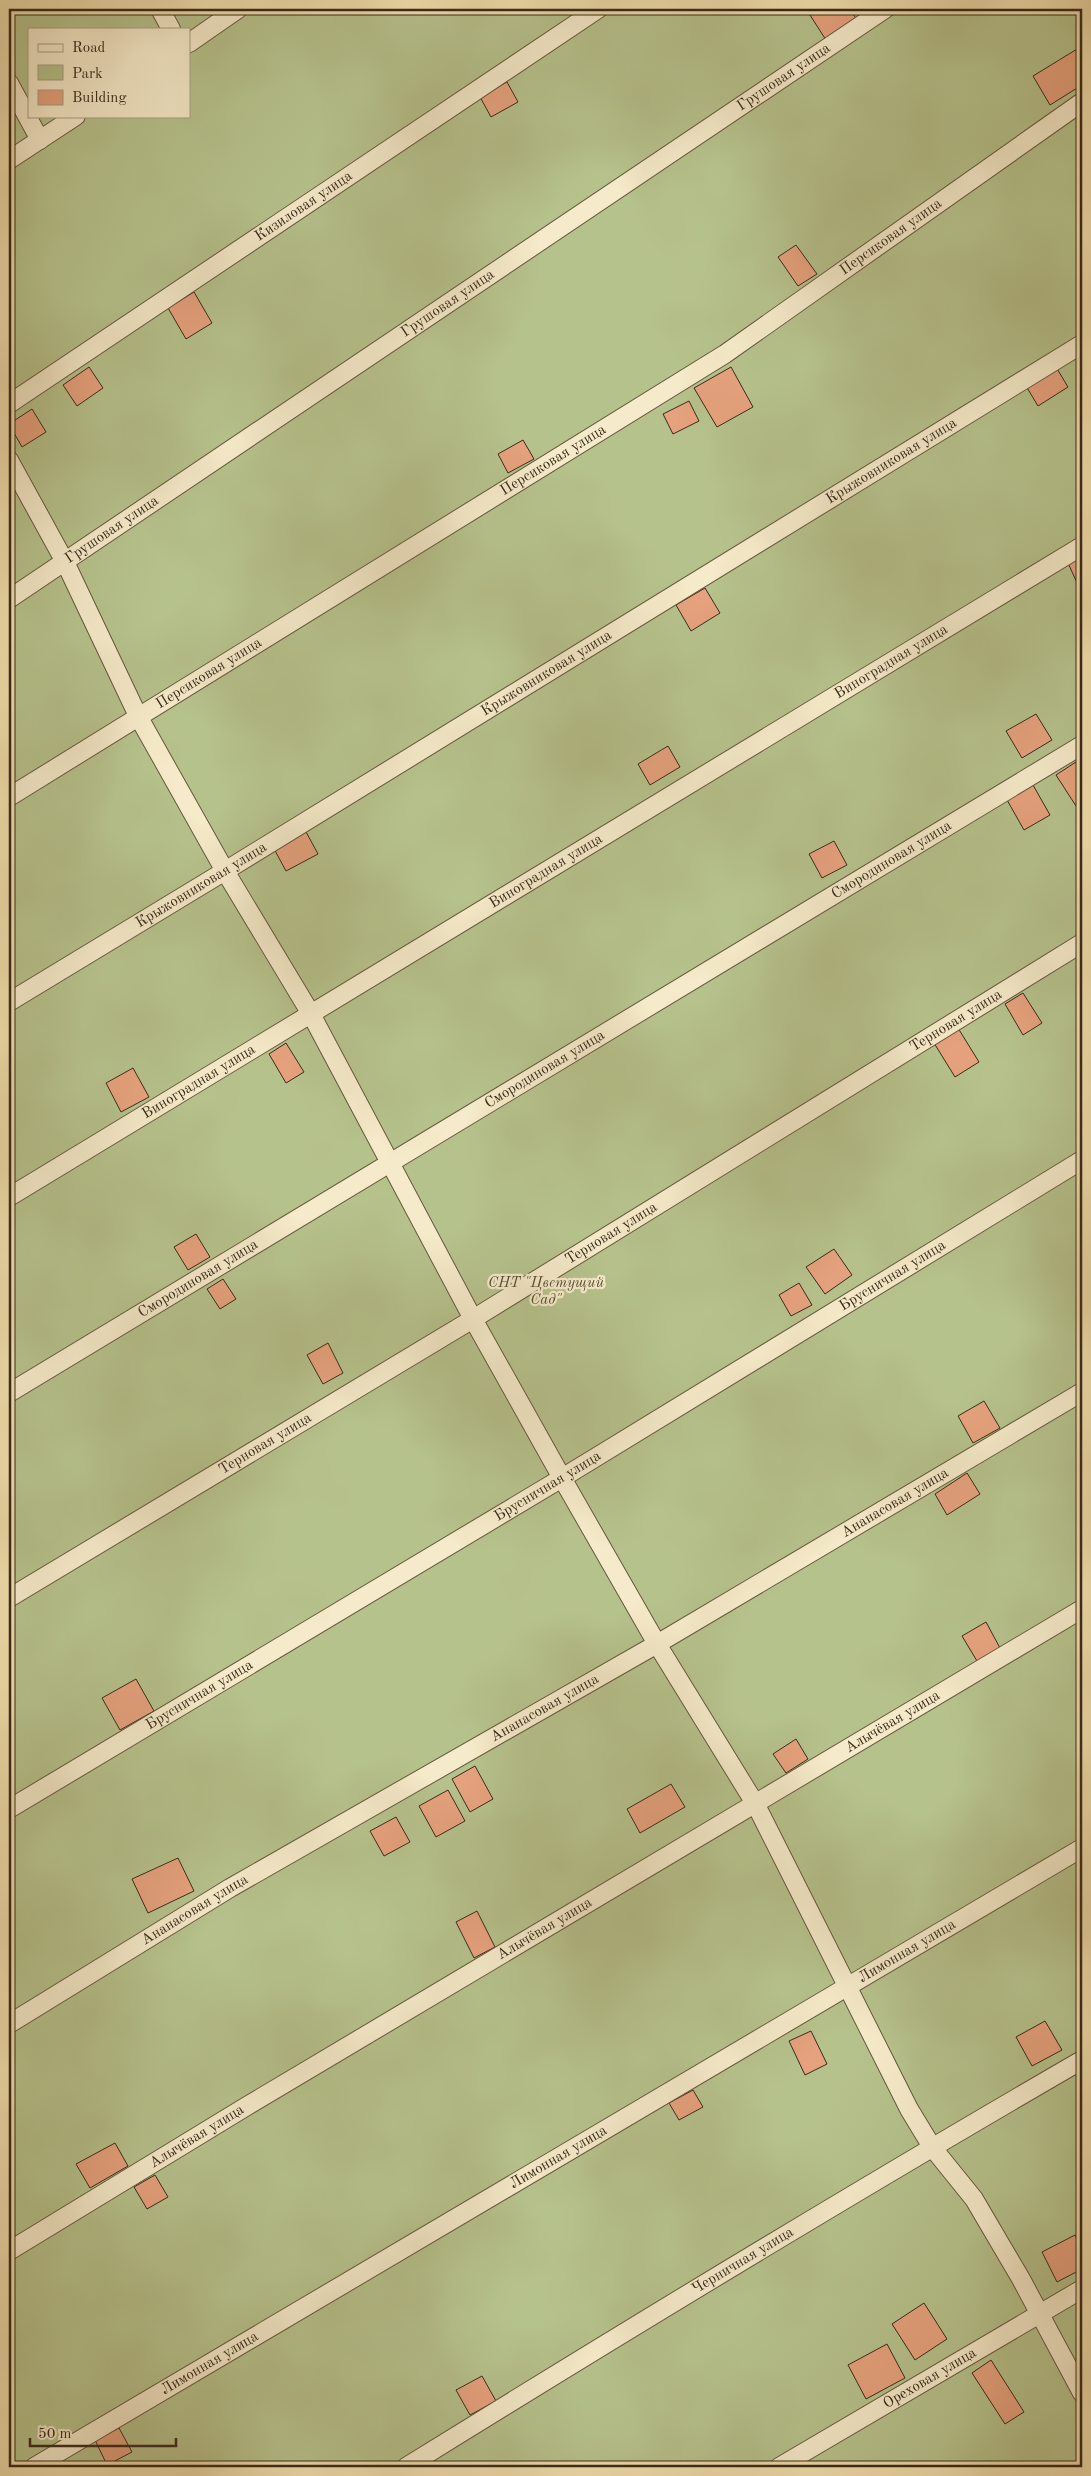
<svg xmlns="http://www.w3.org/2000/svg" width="1091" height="2476" font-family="'Old Standard TT',serif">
<rect width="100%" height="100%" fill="#f0deac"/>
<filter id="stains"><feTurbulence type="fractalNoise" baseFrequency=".004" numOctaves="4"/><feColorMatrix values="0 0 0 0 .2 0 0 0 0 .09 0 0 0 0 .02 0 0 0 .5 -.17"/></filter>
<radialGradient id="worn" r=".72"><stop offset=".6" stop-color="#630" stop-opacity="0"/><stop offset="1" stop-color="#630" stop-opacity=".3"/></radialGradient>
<path fill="#b6c28c" stroke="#777653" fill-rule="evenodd" d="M9,9H1082V2467H9ZM29,29H189V116H29Z"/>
<g fill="#e6a27e" stroke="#382a1a">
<path d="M812,9H850L857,20L826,40L808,12Z"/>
<path d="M1082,46V85L1050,105L1033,76Z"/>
<path d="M507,82L518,102L491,117L480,97Z"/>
<path d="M796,245L817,274L798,286L778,257Z"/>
<path d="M194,292L212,323L186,339L168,308Z"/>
<path d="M89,367L103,388L77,406L63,385Z"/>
<path d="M731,367L753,407L717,427L694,388Z"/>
<path d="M1056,367L1068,387L1038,406L1026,386Z"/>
<path d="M689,401L699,421L673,434L663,414Z"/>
<path d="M32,409L46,432L22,447L9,424Z"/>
<path d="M523,440L534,459L508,473L498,454Z"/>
<path d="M1082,556V583L1078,585L1068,563Z"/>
<path d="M705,588L720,613L691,631L676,605Z"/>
<path d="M1036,714L1052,740L1022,758L1006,731Z"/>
<path d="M668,746L680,767L650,785L638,764Z"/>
<path d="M1082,758V802L1076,806L1056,775Z"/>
<path d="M1033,785L1050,815L1024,830L1007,800Z"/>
<path d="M305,830L318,854L286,871L273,847Z"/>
<path d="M834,841L847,865L822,878L809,854Z"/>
<path d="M1023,993L1042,1023L1023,1035L1005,1004Z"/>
<path d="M958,1028L979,1062L955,1077L934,1043Z"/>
<path d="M286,1043L304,1072L286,1083L269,1054Z"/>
<path d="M133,1068L149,1097L121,1112L106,1083Z"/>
<path d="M196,1234L210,1257L188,1270L174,1247Z"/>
<path d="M834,1249L852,1275L825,1294L806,1267Z"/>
<path d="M223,1279L236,1299L220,1309L207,1289Z"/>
<path d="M799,1283L812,1305L791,1316L779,1295Z"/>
<path d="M328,1343L343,1373L323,1384L307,1355Z"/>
<path d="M984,1401L1000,1428L973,1443L958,1416Z"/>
<path d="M967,1473L980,1494L947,1515L935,1494Z"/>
<path d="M986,1622L1000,1648L977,1661L962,1636Z"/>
<path d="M136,1679L154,1711L120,1730L102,1698Z"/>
<path d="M796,1739L808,1759L786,1773L773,1754Z"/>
<path d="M475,1766L493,1799L470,1812L452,1779Z"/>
<path d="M671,1784L685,1807L640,1833L627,1809Z"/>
<path d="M448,1790L465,1821L436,1837L419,1806Z"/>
<path d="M396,1817L410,1842L384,1856L370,1831Z"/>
<path d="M178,1858L194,1891L148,1913L132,1879Z"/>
<path d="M477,1911L495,1947L474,1958L456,1922Z"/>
<path d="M1045,2021L1062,2050L1032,2066L1016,2037Z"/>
<path d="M811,2031L827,2064L805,2075L789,2041Z"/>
<path d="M693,2090L703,2107L679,2120L669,2103Z"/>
<path d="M115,2143L128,2166L90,2188L76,2164Z"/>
<path d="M155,2175L168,2197L147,2209L134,2187Z"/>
<path d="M1075,2235L1082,2250V2269L1057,2282L1042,2252Z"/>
<path d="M924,2303L947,2339L915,2360L892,2324Z"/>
<path d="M887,2344L905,2378L866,2399L848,2365Z"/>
<path d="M991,2360L1024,2412L1005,2424L972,2373Z"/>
<path d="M482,2376L496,2401L470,2415L456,2390Z"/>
<path d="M119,2428L132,2452L107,2465L95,2440Z"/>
</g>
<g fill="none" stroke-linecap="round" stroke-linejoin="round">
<g stroke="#66573e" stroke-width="20">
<g id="street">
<path d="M160,9L171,29"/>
<path d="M189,43L238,9"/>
<path d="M9,83L40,140"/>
<path d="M9,160L76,116"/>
<path id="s1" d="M9,404L598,9"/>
<path d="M9,460L65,562L138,716L225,871L311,1014L473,1319L562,1478L657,1644L756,1805L909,2109L932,2147L974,2199L1021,2279L1082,2393"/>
<path id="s2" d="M9,599L885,9"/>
<path id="s3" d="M9,797L725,354L1082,102"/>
<path id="s4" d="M9,1002L225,871L1082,344"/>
<path id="s5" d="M9,1197L1082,546"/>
<path id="s6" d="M9,1393L1082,745"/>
<path id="s7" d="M9,1598L473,1319L1082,943"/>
<path id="s8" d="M9,1809L562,1478L1082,1160"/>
<path id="s9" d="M9,2024L230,1888L657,1644L1082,1392"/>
<path id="s10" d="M9,2251L247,2106L1082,1609"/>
<path id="s11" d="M34,2467L1082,1848"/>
<path id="s12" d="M406,2467C630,2328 854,2192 1082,2060"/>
<path id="s13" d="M779,2467L1082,2289"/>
</g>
</g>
<use href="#street" stroke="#f5eac9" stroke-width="18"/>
</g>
<g text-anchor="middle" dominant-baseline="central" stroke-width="4.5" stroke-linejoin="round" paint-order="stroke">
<g font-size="15" fill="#382a1a" stroke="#f5eac9">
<text stroke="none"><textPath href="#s2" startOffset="934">Грушовая улица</textPath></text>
<text stroke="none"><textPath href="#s1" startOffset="355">Кизиловая улица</textPath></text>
<text stroke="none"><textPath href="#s3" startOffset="1045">Персиковая улица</textPath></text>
<text stroke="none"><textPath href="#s2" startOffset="529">Грушовая улица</textPath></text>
<text stroke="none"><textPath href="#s3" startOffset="640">Персиковая улица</textPath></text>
<text stroke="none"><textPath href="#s4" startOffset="1035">Крыжовниковая улица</textPath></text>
<text stroke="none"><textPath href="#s2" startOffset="124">Грушовая улица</textPath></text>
<text stroke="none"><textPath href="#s5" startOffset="1032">Виноградная улица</textPath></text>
<text stroke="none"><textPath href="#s3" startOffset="235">Персиковая улица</textPath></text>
<text stroke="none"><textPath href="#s4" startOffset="630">Крыжовниковая улица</textPath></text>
<text stroke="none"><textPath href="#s6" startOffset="1031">Смородиновая улица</textPath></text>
<text stroke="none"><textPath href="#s5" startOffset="628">Виноградная улица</textPath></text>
<text stroke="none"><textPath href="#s4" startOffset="225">Крыжовниковая улица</textPath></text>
<text stroke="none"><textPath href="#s7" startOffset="1109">Терновая улица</textPath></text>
<text stroke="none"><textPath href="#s6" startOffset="626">Смородиновая улица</textPath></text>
<text stroke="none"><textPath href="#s5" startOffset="222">Виноградная улица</textPath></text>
<text stroke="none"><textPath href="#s7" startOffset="704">Терновая улица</textPath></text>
<text stroke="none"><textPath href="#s8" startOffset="1032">Брусничная улица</textPath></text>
<text stroke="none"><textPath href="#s6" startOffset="221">Смородиновая улица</textPath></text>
<text stroke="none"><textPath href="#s7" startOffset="299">Терновая улица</textPath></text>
<text stroke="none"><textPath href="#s8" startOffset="628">Брусничная улица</textPath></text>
<text stroke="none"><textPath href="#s9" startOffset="1028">Ананасовая улица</textPath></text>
<text stroke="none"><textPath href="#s8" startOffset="222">Брусничная улица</textPath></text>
<text stroke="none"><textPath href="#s9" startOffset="622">Ананасовая улица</textPath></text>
<text stroke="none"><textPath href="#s10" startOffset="1030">Алычёвая улица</textPath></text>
<text stroke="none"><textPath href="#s9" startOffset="218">Ананасовая улица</textPath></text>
<text stroke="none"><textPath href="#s10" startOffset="625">Алычёвая улица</textPath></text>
<text stroke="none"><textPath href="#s11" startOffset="1014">Лимонная улица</textPath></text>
<text stroke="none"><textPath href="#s10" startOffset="220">Алычёвая улица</textPath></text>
<text stroke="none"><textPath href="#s11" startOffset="609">Лимонная улица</textPath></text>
<text stroke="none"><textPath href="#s12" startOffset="395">Черничная улица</textPath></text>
<text stroke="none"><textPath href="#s11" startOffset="204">Лимонная улица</textPath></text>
<text stroke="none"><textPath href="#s13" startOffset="175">Ореховая улица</textPath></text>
</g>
<g font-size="15" font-style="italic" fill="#585036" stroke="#f5eac9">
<text x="546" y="1283">СНТ "Цветущий<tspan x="546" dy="17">Сад"</tspan></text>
</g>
</g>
<rect width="1091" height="2476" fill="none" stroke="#f0deac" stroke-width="30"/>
<rect x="10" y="10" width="1071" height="2456" fill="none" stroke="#382a1a" stroke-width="2.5"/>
<rect x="15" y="15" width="1061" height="2446" fill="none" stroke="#382a1a"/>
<rect x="28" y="28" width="162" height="90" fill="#f5eac9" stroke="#a99d83"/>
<rect x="38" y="44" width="25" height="8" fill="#f5eac9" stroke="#a99d83"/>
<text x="72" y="52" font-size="15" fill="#382a1a">Road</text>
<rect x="38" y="65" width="25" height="15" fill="#b6c28c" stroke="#a99d83"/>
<text x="72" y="78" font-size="15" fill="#382a1a">Park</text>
<rect x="38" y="90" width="25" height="15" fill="#e6a27e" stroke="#a99d83"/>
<text x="72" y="102" font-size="15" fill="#382a1a">Building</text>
<path d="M30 2438v8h146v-8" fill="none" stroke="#382a1a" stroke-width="2.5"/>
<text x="38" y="2438" font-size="15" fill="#382a1a" stroke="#f5eac9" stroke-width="4" paint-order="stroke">50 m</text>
<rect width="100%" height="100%" filter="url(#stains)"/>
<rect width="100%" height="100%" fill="url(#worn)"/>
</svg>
